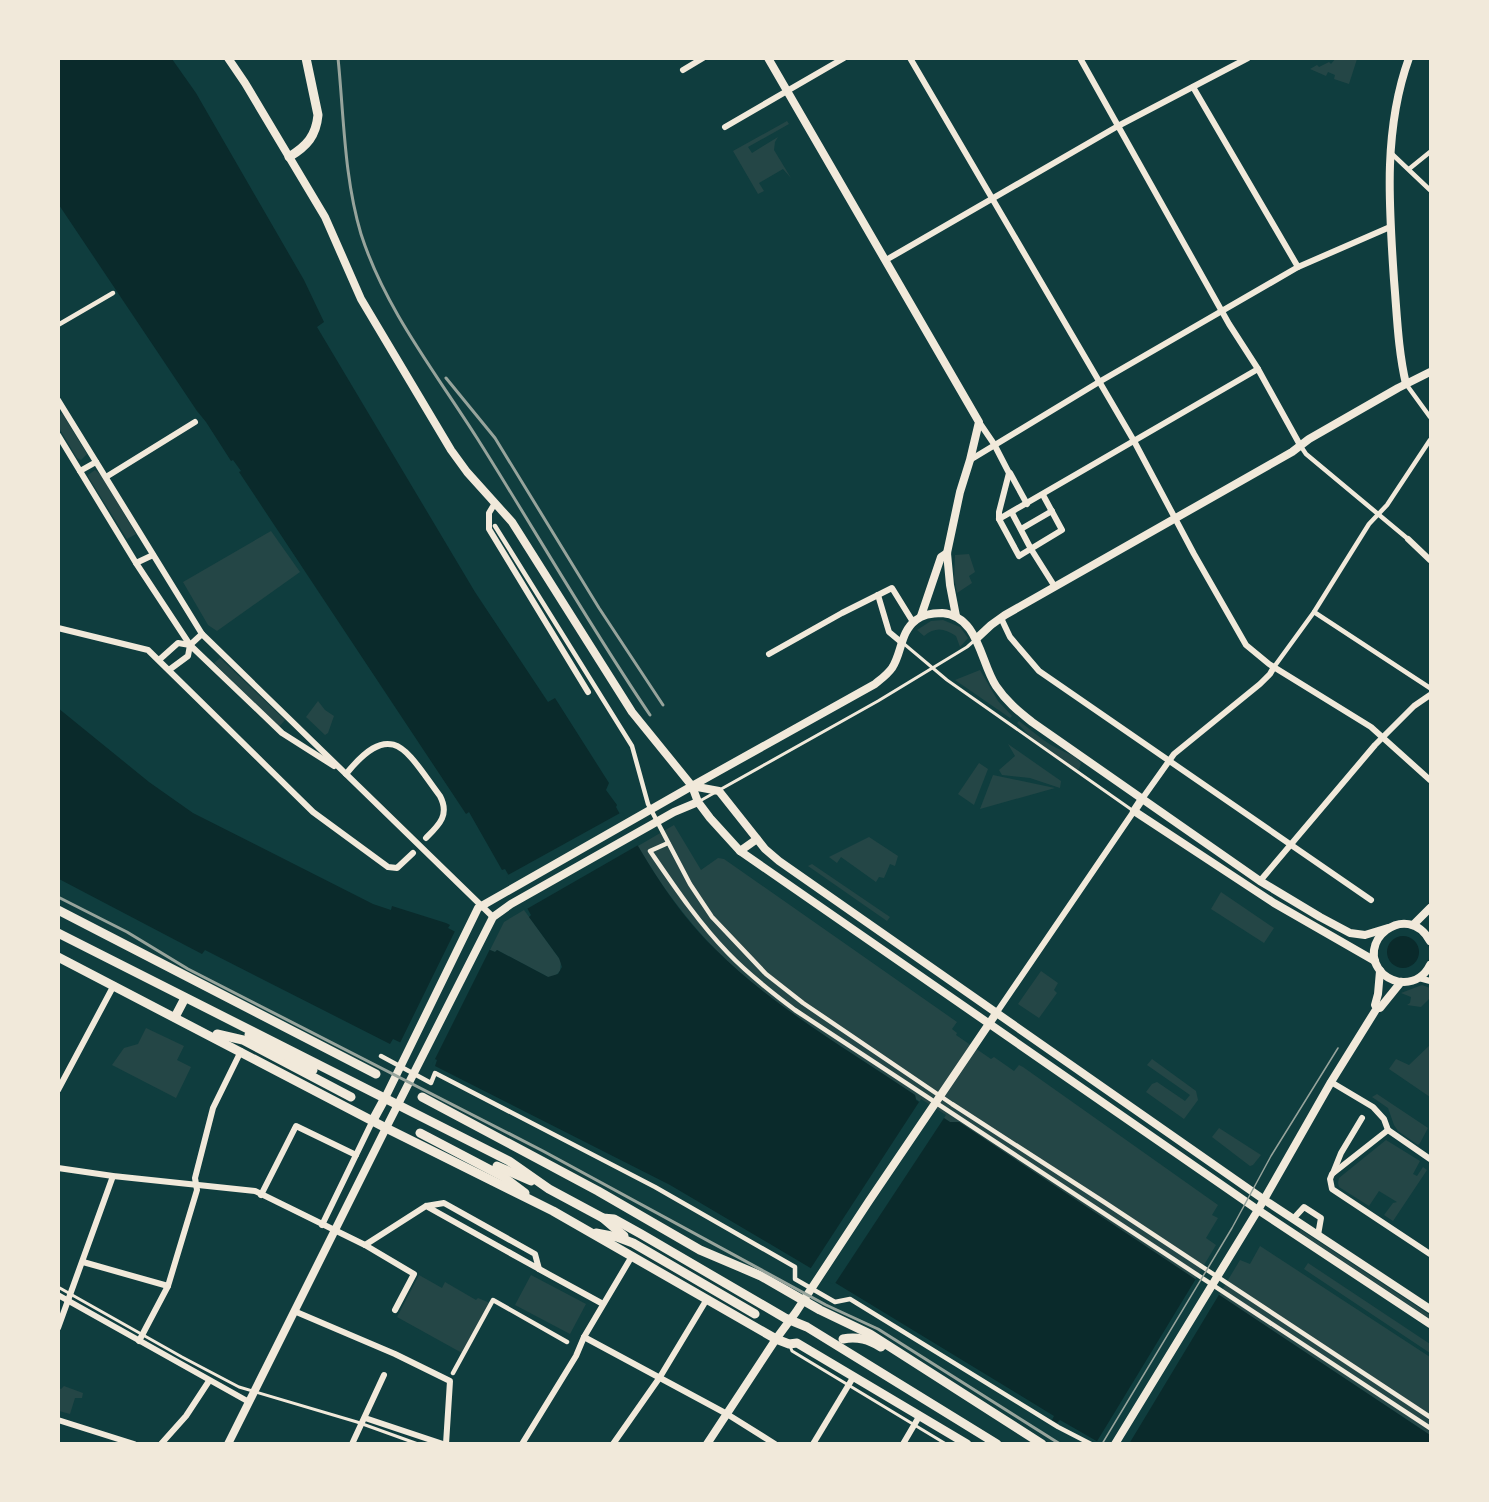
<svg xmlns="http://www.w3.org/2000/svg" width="1489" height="1502" font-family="'Fira Sans Condensed',sans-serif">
<rect width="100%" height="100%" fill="#0f3d3e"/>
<g fill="#244646">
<path d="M1336,58L1357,59L1349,84L1334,79L1335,75L1328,72L1326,76L1310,69L1317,65L1319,67L1329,62L1331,64Z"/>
<path d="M787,121L789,124L748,147L752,153L778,137L775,142L774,150L791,178L783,169L759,183L764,191L758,194L733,151Z"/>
<path d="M62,413L87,454L81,460L77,458L59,428V416Z"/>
<path d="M95,470L101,475L136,534L127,539L89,478L88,475Z"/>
<path d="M271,531L300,572L217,631L208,625L183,582Z"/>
<path d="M969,554L975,572L969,576L972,583L957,593L954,578L955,555Z"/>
<path d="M943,620L960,627L968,638L960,647L956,636C944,628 935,627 924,636L917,630L931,621Z"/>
<path d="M220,658L285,720L279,727L214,663Z"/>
<path d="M980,670L998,701L1012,716L1010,718L955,680Z"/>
<path d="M318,701L325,710L334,716L328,733L325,735L306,717Z"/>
<path d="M1019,721C1030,729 1040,738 1051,745C1062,752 1073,753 1081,763L1079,769L1076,770L1035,741L1017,723Z"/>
<path d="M1008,744L1061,781L1060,788L1030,778L1002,775L999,770L1015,756Z"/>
<path d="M979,763L988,769L974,805L958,794Z"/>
<path d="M993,775L1055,788L980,809Z"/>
<path d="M674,825L701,870L718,858L724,859L957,1022L952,1029L957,1033L956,1035L991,1059L994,1057L1014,1071L1019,1065L1023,1067L1218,1205L1212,1215L1218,1218L1206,1238L1216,1245L1195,1280L959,1122H950L916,1099L915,1095C849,1050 770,1005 715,949C685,918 659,883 638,846Z"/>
<path d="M869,837L898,856L895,866L890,864L884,878L879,877L876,882L841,857L837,863L829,857Z"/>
<path d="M812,864L890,917L887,921L808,866Z"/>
<path d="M1221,892L1274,928L1264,943L1211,909Z"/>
<path d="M524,910L561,961L560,971L554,977H548L497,950L495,952L490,950L504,922Z"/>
<path d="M1041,971L1058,983L1054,990L1057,993L1039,1018L1018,1004Z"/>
<path d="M1422,985L1430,988V998L1421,1007L1407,1005L1410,1003L1411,997L1401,993Z"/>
<path d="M146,1028L184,1046L177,1060L191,1067L176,1098L112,1065L124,1048L138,1044Z"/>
<path d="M1430,1045V1097L1389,1069L1396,1059L1409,1065Z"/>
<path d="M1152,1059L1196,1091L1198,1100L1184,1119L1146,1092L1152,1084L1157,1082L1185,1101L1190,1095L1147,1065Z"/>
<path d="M1377,1094L1428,1128L1420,1143L1418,1145L1398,1131L1394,1125L1388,1108L1372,1097Z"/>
<path d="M1219,1128L1261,1155L1253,1165L1250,1166L1212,1137Z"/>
<path d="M1386,1140L1420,1161L1413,1174L1417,1176L1423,1167L1427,1170L1393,1221L1384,1215L1393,1203L1397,1202L1379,1191L1369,1206L1339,1187L1338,1183L1339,1178Z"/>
<path d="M1301,1230L1430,1315V1319L1299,1232Z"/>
<path d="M1260,1246L1430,1357V1435L1219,1295L1240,1260L1250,1264Z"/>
<path d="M1308,1263L1430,1344V1353L1304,1269Z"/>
<path d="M419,1275L442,1288L445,1282L476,1300L478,1298L490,1303L462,1353L397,1317Z"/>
<path d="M531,1275L586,1304L570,1334L515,1305Z"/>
<path d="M64,1386L83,1393L82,1398H75L70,1414L59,1411V1388L61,1389Z"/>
</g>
<g fill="#0a2a2b">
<path d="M59,59H172L196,93L304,280L324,322L317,327L475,592L548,702L555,698L609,783L606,790L617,805L616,807C644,858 673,908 715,949C773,1007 847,1049 915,1095L916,1100L950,1122H959L1430,1435V1443H1100L1060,1420L1057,1423L1052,1420L1054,1416L824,1276L670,1185L435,1066L437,1060L393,1039L390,1044L205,950L202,954L59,879L58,708L149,782L193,813L373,904L391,910L392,906L446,923L450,925L448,928L490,950L495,952L497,950L548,977L558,974L562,967L559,958L529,917L531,915L505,869L502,870L469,812L466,814L239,472L241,471L233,460L231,461L206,422L197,411L59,205Z"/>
<circle cx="1403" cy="952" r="16"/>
</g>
<g fill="#0f3d3e">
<path d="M622,812L640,844L525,910L506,876Z"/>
<path d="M456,929L491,947L432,1065L433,1062L399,1045Z"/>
<path d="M921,1099L946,1115L834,1285L809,1271Z"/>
<path d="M1197,1277L1220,1293L1129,1444L1096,1443Z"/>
</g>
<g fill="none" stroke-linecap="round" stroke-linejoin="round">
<g stroke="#f1e9da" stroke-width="3">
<path d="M903,643L947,680L1132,810"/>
<path d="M698,802L878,701L967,647L975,640"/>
<path d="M58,1287L182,1357L239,1387L357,1422L418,1444"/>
<path d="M790,1346L792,1351L946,1444"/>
</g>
<g stroke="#f1e9da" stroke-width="4.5">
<path d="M1391,153L1430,190"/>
<path d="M1409,169L1430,152"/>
<path d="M58,325L113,293"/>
<path d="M1406,384L1430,417"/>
<path d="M1300,445L1306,454L1408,539"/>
<path d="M495,526L632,746L648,804L690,884L712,917L766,974L803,1003L952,1104L1104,1202L1430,1417"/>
<path d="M1314,612L1430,688"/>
<path d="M1274,667L1314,612L1369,524L1387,505L1430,440"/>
<path d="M668,843L650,851C674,886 698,922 728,953C748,974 771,992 795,1010L1430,1428"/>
<path d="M381,1056L431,1083L435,1073L655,1187L795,1267V1279L835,1302L850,1299L1058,1427L1091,1444"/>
<path d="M453,1373L493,1300L567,1342"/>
</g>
<g stroke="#f1e9da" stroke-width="6">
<path d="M910,58L1134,441L1194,554L1246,645L1269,664L1371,727L1430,780"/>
<path d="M1080,58L1229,324L1258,369L1300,445"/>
<path d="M683,70L703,58"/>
<path d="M1193,87L1298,267"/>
<path d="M725,127L844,58"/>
<path d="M886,260L1118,126L1248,58"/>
<path d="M58,400L202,634L493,917"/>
<path d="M979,422L994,444L1009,473L999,512V519L1019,556L1062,530L1043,495"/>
<path d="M58,435L136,563L190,645L282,733L334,766"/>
<path d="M970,460L1099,382L1298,267L1390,227"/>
<path d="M80,471L96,462"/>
<path d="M1010,473L1027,504"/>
<path d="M106,477L195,422"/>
<path d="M495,503L489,513V529L588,692"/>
<path d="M1012,513L1031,549L1055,587"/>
<path d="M999,519L1258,369"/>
<path d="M1021,529L1052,511"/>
<path d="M1408,539L1430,560"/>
<path d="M136,563L153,555"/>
<path d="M878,595L889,632L901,642"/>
<path d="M1001,618L1010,637L1039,671L1371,900"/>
<path d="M58,628L148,650L313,812L388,867L397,868L413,853"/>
<path d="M769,654L842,613L892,588L913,622"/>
<path d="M159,660L178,643L190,645"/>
<path d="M169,670L188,656L190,645L202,634"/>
<path d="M346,774C393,716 407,752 440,796C450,815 439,825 426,838"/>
<path d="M1142,799L1174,754L1260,684L1270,674L1274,667"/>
<path d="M1260,881L1375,745L1414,706L1430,695"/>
<path d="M1419,978L1430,981"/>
<path d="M997,1012L1134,811"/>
<path d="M1331,1082L1373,1107L1384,1119L1388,1130L1430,1159"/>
<path d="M58,1090L114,985"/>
<path d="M1388,1130L1332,1174L1330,1179L1332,1189L1430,1254"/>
<path d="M58,1168L113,1176L255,1191L365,1245L426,1206L444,1203L535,1254L539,1269L426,1206"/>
<path d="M1333,1173L1341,1153L1362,1118"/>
<path d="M261,1195L296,1126L356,1155"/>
<path d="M1293,1219L1304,1207L1321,1218L1318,1235"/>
<path d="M322,1225L373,1120"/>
<path d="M365,1245L414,1274L395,1310"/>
<path d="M83,1262L168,1286"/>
<path d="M539,1269L603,1304"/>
<path d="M58,1295L249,1402"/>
<path d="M294,1311L395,1354L450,1381L446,1444"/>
<path d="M58,1328L113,1176"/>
<path d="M584,1337L727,1414L775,1444"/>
<path d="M139,1341L168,1286L197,1190L195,1178L213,1108L241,1051"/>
<path d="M365,1418L443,1444"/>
<path d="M58,1420L134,1444"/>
<path d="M161,1444L186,1416L209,1381"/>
<path d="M352,1444L384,1375"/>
<path d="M522,1444L576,1356L584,1337L632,1256"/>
<path d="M613,1444L660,1377L707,1299"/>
<path d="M813,1444L854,1376"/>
<path d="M903,1444L920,1415"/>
</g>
<g stroke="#f1e9da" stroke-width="8">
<path d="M768,58L979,422L970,460L960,492L947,553L950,585L956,616"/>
<path d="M1406,384C1398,350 1397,315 1394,280C1389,206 1383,130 1409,58"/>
<path d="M921,616L941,557L947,553"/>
<path d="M976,639L991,625L1005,615L1292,452L1309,439L1398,388L1430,372"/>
<path d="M692,786L875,684C881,679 887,675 892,668C902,653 900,632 916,620C923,614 933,613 942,613C979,616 980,662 996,686C1006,701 1018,711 1032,722L1260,881L1320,917L1350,933L1365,935L1388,928"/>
<path d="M1142,799L1134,811L1274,903L1375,961"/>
<path d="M1413,925L1430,908"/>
<path d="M1430,941C1407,899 1352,943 1383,974C1389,979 1396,982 1404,982C1416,982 1425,975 1430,965"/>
<path d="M1377,1008H1380L1401,982"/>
<path d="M1258,1210L1331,1082L1377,1008L1375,1005L1378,994L1380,971"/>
<path d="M228,1444L386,1128"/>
<path d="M707,1444L776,1339"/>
</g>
<g stroke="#f1e9da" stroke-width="8">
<path d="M228,58L245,83L325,217L361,299L451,450L467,472L512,522L632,712L692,786L698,802L710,818L740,851L1258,1210L1430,1324"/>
<path d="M692,786L719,791L765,849L779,861L1263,1199L1430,1309"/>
<path d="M740,851L757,839"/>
<path d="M385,1098L478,908L692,786"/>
<path d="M386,1128L493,917L511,904L674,812L698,802"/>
<path d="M776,1339L796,1312L869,1201L997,1012"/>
<path d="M1115,1444L1258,1210"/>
</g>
<g stroke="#f1e9da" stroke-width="9">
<path d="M289,157C307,146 316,136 318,115L306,58"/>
<path d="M58,910L376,1074"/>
<path d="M58,933L509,1161L549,1189L603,1218L614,1219L641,1234L785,1318L807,1327L997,1444"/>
<path d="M58,957L386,1128L553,1211L776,1339L789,1344L797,1343L967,1444"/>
<path d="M175,1017L185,998"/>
<path d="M217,1034L243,1040L351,1097"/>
<path d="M249,1035L313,1070"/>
<path d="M422,1097L598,1191L700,1250L761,1276L820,1310L870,1334L1042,1444"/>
<path d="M373,1120L385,1098"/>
<path d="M420,1133L502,1176L525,1193"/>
<path d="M497,1166L531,1181"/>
<path d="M603,1218L624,1236"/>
<path d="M596,1233L617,1237L633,1243L755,1314"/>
<path d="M843,1339C858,1336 869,1340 881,1347"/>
</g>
<path stroke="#97a49c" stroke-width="1.5" d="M1102,1444L1232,1228L1271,1156L1338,1048"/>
<g stroke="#97a49c" stroke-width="3">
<path d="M338,58C344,117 344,177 361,234C385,309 436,373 477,438C535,530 589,625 650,715"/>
<path d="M446,378L495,438L599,608L663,705"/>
<path d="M58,897L127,932L188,969L543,1151L826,1305L878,1329L1060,1444"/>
</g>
</g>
<rect width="1489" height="1502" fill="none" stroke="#f1e9da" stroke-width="120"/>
</svg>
